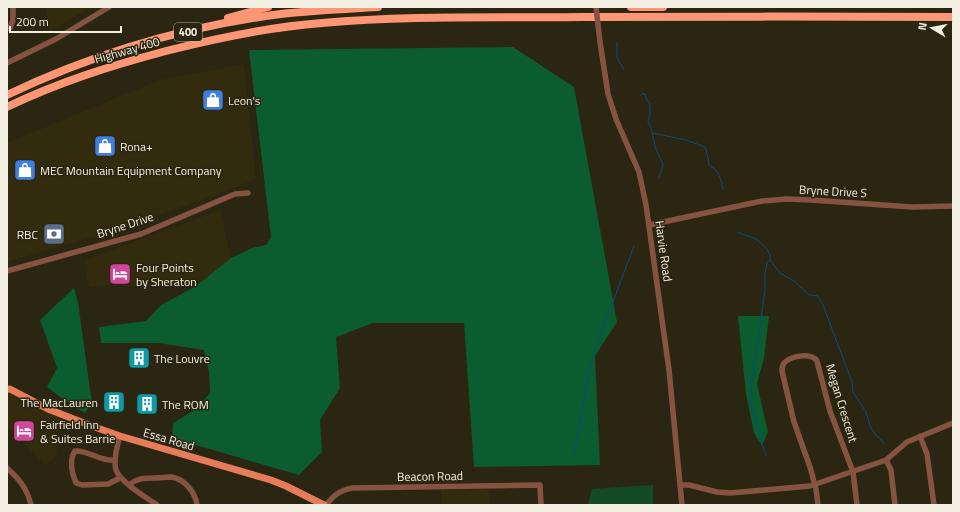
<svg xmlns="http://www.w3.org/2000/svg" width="960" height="512" font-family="'Titillium Web',sans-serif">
<rect width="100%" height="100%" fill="#2b2611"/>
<g fill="#322b0e">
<path d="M46,7H91L49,32Z"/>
<path d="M244,64L256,179L212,197L90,238L7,262V143L160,80Z"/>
<path d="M220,210L231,258L196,286L158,280L89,287L84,260Z"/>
<path d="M7,388L69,417L54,431L57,455L46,465L7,428Z"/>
<rect x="441" y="490" width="49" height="15"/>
</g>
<path fill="#134b28" d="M653,485V505H588L592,489Z"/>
<g fill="#0b5c2e">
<path d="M513,47L574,87L617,322L595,356L600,465L474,467L464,323H373L336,337L340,388L320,420L322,452L299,475L172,438L173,423L196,409L210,393L209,372L204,350L158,343H101L99,327L146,321L161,305L196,286L231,258L252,248L266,245L271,237L249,50Z"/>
<path d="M74,288L78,302L92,404L85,413L73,406L47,387L57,368L40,320Z"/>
<path d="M738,316H769L764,358L757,384L768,432L762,446L754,433L746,394Z"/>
</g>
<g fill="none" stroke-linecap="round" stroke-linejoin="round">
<g stroke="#054d7f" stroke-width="1">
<path d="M617,42V58L624,70"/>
<path d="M641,95L644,93V95L645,94L647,100L650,103V113L648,121C652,129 653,137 655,146C657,153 661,159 663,165L659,178"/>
<path d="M953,101V111"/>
<path d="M652,133L686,140L705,147L708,157L709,165C721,173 720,177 723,190"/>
<path d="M737,232L756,239L766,248L770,255V260L780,273L794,281L809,295L818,296L823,305L852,382L853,392L866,412L870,426L875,434L884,443"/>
<path d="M574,454L589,372L597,344L634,246"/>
<path d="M766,456L752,410L751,386L765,291V274L767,262L770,260"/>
</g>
<g stroke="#865342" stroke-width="5.5">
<path d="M7,29L10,28L13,20V7"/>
<path d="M600,42L608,94L616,119L639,172L646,205L669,370L682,505"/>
<path d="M7,63L56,39L109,7"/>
<path d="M649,225L762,201L786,199L811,200L912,207L953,206"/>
<path d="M7,271L141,234L235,194L248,193"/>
<path d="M120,436C117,446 113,460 116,470C120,482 147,498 157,505"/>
<path d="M920,436L927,454L934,505"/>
<path d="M115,460C100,462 89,450 75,451C69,460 72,473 76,483L82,485L108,484L120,478"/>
<path d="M886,460L891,470L895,505"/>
<path d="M7,468C19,479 27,488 31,505"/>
<path d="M129,485C137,478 145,478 155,478C160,478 166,477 171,477C185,479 195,492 197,505"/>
<path d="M680,485H689L717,492L730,493L810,486L886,460L907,442L953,423"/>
<path d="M326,505C335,494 339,491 352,488L540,485L541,505"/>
<path d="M818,505L816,489L810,467L794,422L782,371C782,368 782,365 785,362C792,356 812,352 817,361L830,411L853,472L857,505"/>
</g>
<path stroke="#e67c59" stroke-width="7" d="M7,389H10L48,409L89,425L120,436L271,480L286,486L324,505"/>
<g stroke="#fc9674" stroke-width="8">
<path d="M631,7H663"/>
<path d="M228,18L268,7"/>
<path d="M7,95C93,54 187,26 281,14C313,10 346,9 378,7"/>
<path d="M7,107C59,82 110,66 166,51C217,38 269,27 322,23C408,15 495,18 582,17C706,17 829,16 953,17"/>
</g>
<path stroke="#865342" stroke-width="5.5" d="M596,7L600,42"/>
</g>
<defs>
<g id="shop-square" transform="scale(1.15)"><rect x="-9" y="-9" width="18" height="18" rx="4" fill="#3f7fe0" stroke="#2b2611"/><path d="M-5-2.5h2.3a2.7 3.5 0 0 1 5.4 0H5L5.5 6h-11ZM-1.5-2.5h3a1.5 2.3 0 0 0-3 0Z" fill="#fff"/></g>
<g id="bank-square" transform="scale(1.15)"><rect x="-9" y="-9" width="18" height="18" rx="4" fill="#5c6f8a" stroke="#2b2611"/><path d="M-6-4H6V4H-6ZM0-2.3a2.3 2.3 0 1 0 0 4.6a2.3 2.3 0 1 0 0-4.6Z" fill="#fff"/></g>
<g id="hotel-square" transform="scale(1.15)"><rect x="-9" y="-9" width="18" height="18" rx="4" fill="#d1479c" stroke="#2b2611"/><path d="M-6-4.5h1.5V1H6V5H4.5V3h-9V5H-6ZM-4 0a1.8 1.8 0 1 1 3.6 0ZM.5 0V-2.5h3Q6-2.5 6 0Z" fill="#fff"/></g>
<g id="building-square" transform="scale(1.15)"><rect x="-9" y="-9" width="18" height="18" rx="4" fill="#0f9aa8" stroke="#2b2611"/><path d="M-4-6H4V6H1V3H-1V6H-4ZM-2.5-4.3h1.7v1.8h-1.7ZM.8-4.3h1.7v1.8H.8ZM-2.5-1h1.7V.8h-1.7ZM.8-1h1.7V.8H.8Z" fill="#fff"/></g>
</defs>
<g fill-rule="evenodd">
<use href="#shop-square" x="213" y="100"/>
<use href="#shop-square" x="105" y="146"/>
<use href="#shop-square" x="25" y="170"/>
<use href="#bank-square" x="54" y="234"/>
<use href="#hotel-square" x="120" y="274"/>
<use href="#building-square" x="139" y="358"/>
<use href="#building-square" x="114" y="402"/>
<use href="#building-square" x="147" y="404"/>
<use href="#hotel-square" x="24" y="431"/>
</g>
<g text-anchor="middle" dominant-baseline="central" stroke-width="3" stroke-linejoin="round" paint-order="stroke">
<rect fill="#2b2611" stroke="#b7b3a4" stroke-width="1" x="174" y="23" width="28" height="18" rx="3"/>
<g font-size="11" font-weight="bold" fill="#f3f0e3">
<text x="188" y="32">400</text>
</g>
<g font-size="12" fill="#f3f0e3" stroke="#2b2611">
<text transform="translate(127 50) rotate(-16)">Highway 400</text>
<text transform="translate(833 191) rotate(3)">Bryne Drive S</text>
<text transform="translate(125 225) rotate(-18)">Bryne Drive</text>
<text transform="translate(664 251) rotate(82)">Harvie Road</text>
<text transform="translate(842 403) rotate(73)">Megan Crescent</text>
<text transform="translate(169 439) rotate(16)">Essa Road</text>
<text transform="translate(430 476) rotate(-1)">Beacon Road</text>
</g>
<g font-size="12" fill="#f3f0e3" stroke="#2b2611" text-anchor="start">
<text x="228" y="100">Leon's</text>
<text x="120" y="146">Rona+</text>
<text x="40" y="170">MEC Mountain Equipment Company</text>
<text x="38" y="234" text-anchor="end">RBC</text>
<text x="136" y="267">Four Points<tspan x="136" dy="14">by Sheraton</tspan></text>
<text x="154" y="358">The Louvre</text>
<text x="98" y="402" text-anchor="end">The MacLauren</text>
<text x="162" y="404">The ROM</text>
<text x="40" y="424">Fairfield Inn<tspan x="40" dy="14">&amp; Suites Barrie</tspan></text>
</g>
</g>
<rect width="960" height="512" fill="none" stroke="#f3f0e3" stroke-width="16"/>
<g transform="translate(932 28) rotate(280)" stroke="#2b2611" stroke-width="3" paint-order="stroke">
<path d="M0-3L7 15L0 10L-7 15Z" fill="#f3f0e3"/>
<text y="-6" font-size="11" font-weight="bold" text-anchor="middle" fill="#f3f0e3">N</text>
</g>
<path d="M10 26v6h111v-6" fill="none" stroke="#f3f0e3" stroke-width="2"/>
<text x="16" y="26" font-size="12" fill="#f3f0e3" stroke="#2b2611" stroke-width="3" paint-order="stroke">200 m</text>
</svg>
